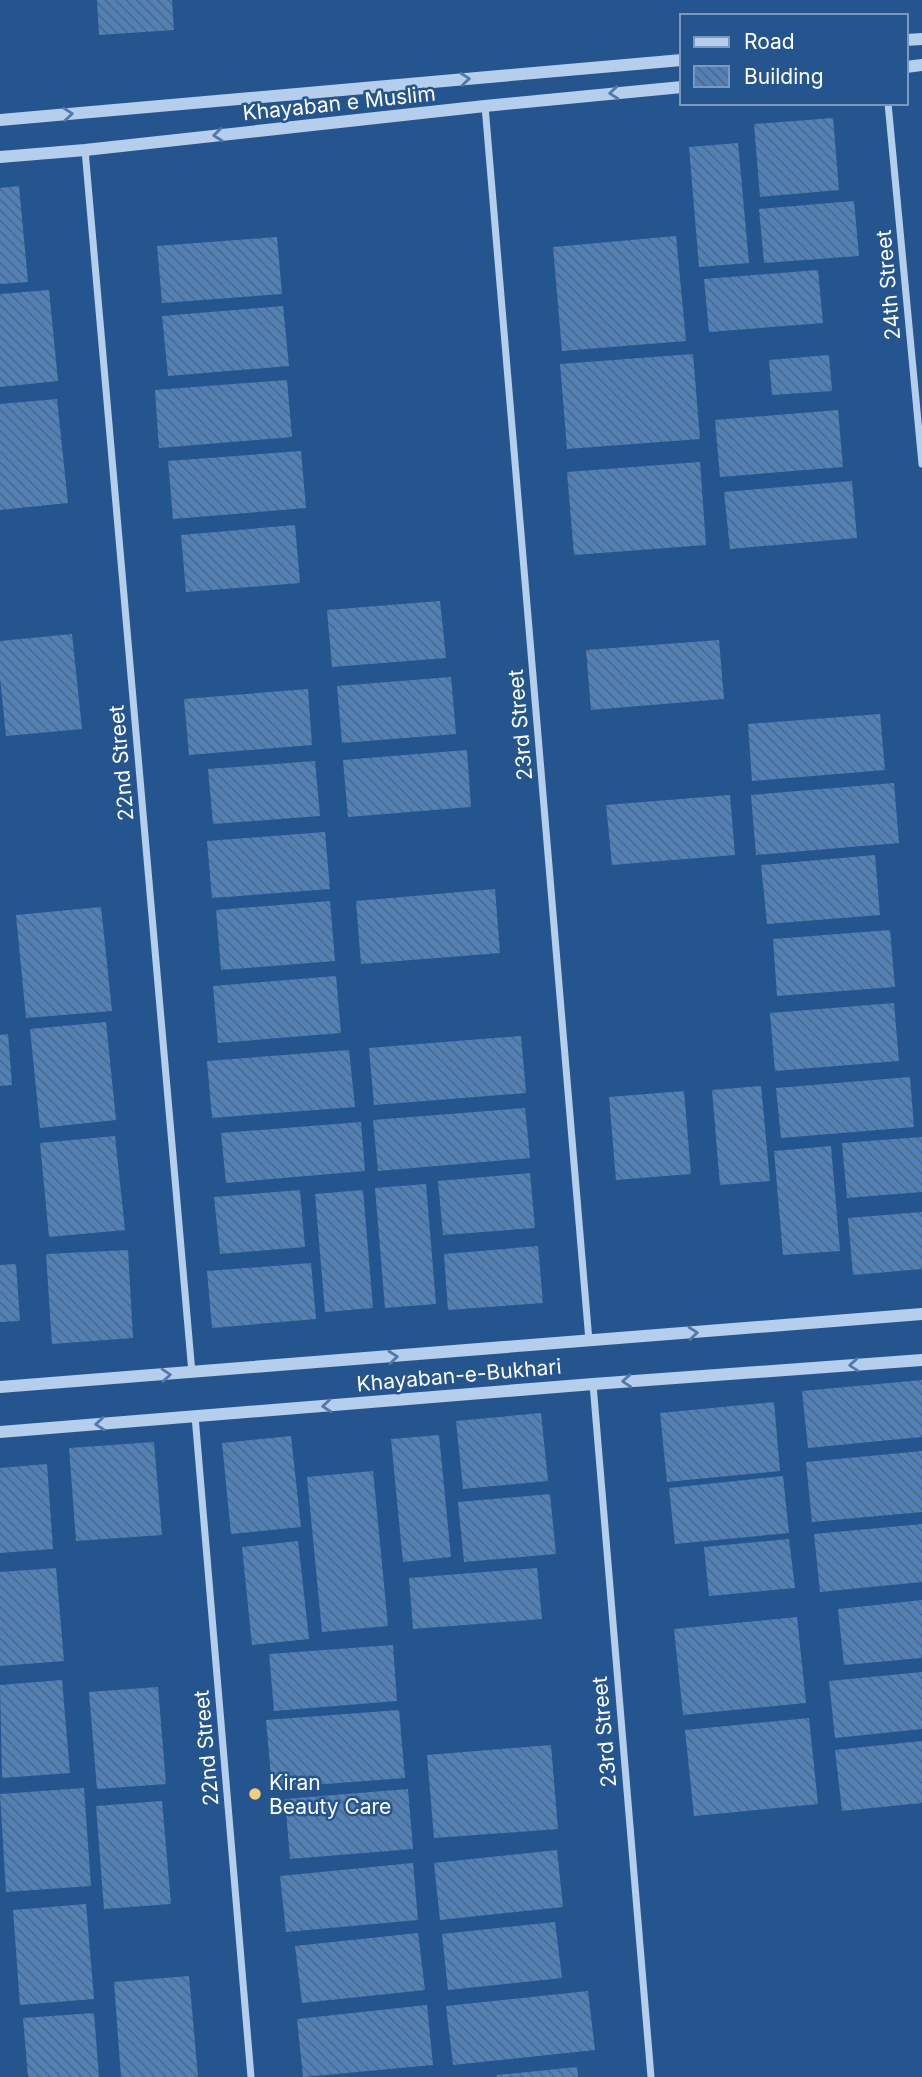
<svg xmlns="http://www.w3.org/2000/svg" width="922" height="2077" font-family="Inter,sans-serif">
<defs>
<pattern id="building-back-hatch" width="6" height="6" patternUnits="userSpaceOnUse" patternTransform="scale(1.75)"><rect width="6" height="6" fill="#5181b6"/><path d="M-1 5l2 2M0 0l6 6M5-1l2 2" fill="none" stroke="#4f6986"/></pattern>
</defs>
<rect width="100%" height="100%" fill="#25558e"/>
<g fill="url(#building-back-hatch)">
<path d="M97,0H172L174,30L99,35Z"/>
<path d="M833,118L839,190L760,197L754,124Z"/>
<path d="M738,143L749,263L699,267L689,147Z"/>
<path d="M19,186L28,282L0,284V188Z"/>
<path d="M854,201L859,256L764,263L759,209Z"/>
<path d="M676,236L686,341L562,351L553,247Z"/>
<path d="M277,237L282,294L162,303L157,246Z"/>
<path d="M818,270L823,323L709,332L704,279Z"/>
<path d="M49,290L58,381L0,387V294Z"/>
<path d="M283,306L289,366L168,376L162,316Z"/>
<path d="M693,354L700,439L567,449L560,364Z"/>
<path d="M829,355L832,391L772,395L769,360Z"/>
<path d="M287,380L292,437L159,448L155,390Z"/>
<path d="M57,399L68,503L0,510V404Z"/>
<path d="M838,410L843,467L720,477L715,420Z"/>
<path d="M301,451L306,508L173,519L168,461Z"/>
<path d="M700,462L706,545L574,555L567,472Z"/>
<path d="M852,481L857,538L730,549L724,492Z"/>
<path d="M295,525L300,583L186,592L181,535Z"/>
<path d="M440,601L446,658L332,667L327,610Z"/>
<path d="M72,634L82,729L6,736L0,678V641Z"/>
<path d="M719,640L724,699L591,710L586,650Z"/>
<path d="M451,677L456,734L342,743L337,686Z"/>
<path d="M308,689L312,745L189,755L184,699Z"/>
<path d="M880,714L885,770L752,781L748,724Z"/>
<path d="M467,750L471,807L348,817L343,760Z"/>
<path d="M315,761L320,816L213,824L208,769Z"/>
<path d="M894,783L899,843L756,855L751,795Z"/>
<path d="M730,795L735,855L612,865L606,805Z"/>
<path d="M325,832L330,889L212,898L207,841Z"/>
<path d="M875,855L880,915L767,924L761,865Z"/>
<path d="M495,889L500,953L361,964L356,901Z"/>
<path d="M330,901L335,961L221,970L216,910Z"/>
<path d="M101,907L112,1011L26,1018L16,915Z"/>
<path d="M890,930L895,987L777,996L773,939Z"/>
<path d="M336,976L341,1033L218,1043L213,986Z"/>
<path d="M894,1003L899,1061L775,1071L770,1013Z"/>
<path d="M106,1022L116,1120L40,1128L30,1029Z"/>
<path d="M8,1034L12,1085L0,1086V1035Z"/>
<path d="M521,1036L526,1093L374,1105L369,1048Z"/>
<path d="M349,1050L355,1107L212,1118L207,1061Z"/>
<path d="M910,1077L914,1127L781,1138L776,1088Z"/>
<path d="M761,1086L770,1181L720,1185L712,1090Z"/>
<path d="M684,1091L691,1174L616,1180L609,1097Z"/>
<path d="M525,1108L530,1158L378,1171L373,1120Z"/>
<path d="M361,1122L365,1171L226,1183L221,1133Z"/>
<path d="M115,1136L125,1230L49,1237L40,1143Z"/>
<path d="M922,1137V1192L847,1198L842,1143Z"/>
<path d="M831,1146L840,1251L783,1255L774,1151Z"/>
<path d="M530,1173L535,1228L443,1235L438,1181Z"/>
<path d="M426,1184L436,1304L385,1308L375,1188Z"/>
<path d="M300,1190L305,1247L220,1254L214,1197Z"/>
<path d="M363,1190L373,1308L325,1312L315,1194Z"/>
<path d="M922,1212V1269L853,1275L848,1218Z"/>
<path d="M538,1246L543,1303L448,1310L444,1254Z"/>
<path d="M128,1250L133,1338L52,1344L46,1254Z"/>
<path d="M311,1263L316,1319L212,1328L207,1271Z"/>
<path d="M16,1264L20,1321L0,1322V1265Z"/>
<path d="M922,1380V1437L808,1448L802,1391Z"/>
<path d="M774,1402L780,1471L667,1482L660,1413Z"/>
<path d="M541,1413L548,1481L463,1489L456,1421Z"/>
<path d="M439,1435L451,1557L403,1562L391,1439Z"/>
<path d="M291,1436L301,1527L231,1534L222,1443Z"/>
<path d="M154,1442L162,1535L76,1541L69,1448Z"/>
<path d="M922,1451V1512L812,1522L806,1462Z"/>
<path d="M47,1464L53,1549L0,1553V1468Z"/>
<path d="M373,1471L388,1626L322,1632L307,1477Z"/>
<path d="M783,1476L789,1533L675,1544L669,1488Z"/>
<path d="M550,1494L556,1554L464,1562L458,1502Z"/>
<path d="M922,1524V1582L820,1592L814,1534Z"/>
<path d="M789,1539L795,1588L709,1596L704,1547Z"/>
<path d="M298,1541L309,1639L252,1645L242,1547Z"/>
<path d="M56,1568L64,1661L0,1666V1572Z"/>
<path d="M537,1568L542,1619L413,1629L409,1578Z"/>
<path d="M922,1600V1658L844,1665L838,1609Z"/>
<path d="M797,1617L806,1703L683,1715L674,1629Z"/>
<path d="M393,1645L397,1701L274,1711L269,1654Z"/>
<path d="M922,1672V1729L835,1738L829,1681Z"/>
<path d="M62,1680L70,1773L2,1778L0,1685Z"/>
<path d="M158,1687L166,1784L97,1789L89,1692Z"/>
<path d="M399,1710L405,1778L272,1788L266,1720Z"/>
<path d="M809,1718L818,1804L694,1816L685,1730Z"/>
<path d="M922,1741V1803L842,1811L835,1750Z"/>
<path d="M551,1745L558,1829L434,1838L427,1755Z"/>
<path d="M84,1788L91,1886L6,1892L0,1794Z"/>
<path d="M408,1789L413,1849L290,1859L285,1799Z"/>
<path d="M162,1801L171,1904L104,1909L96,1806Z"/>
<path d="M557,1850L563,1907L440,1920L434,1863Z"/>
<path d="M413,1863L418,1920L286,1932L280,1876Z"/>
<path d="M86,1904L94,1999L20,2005L13,1910Z"/>
<path d="M555,1922L562,1978L448,1990L442,1934Z"/>
<path d="M418,1933L425,1990L302,2003L295,1946Z"/>
<path d="M189,1976L198,2077H121L114,1982Z"/>
<path d="M588,1991L595,2050L453,2065L446,2006Z"/>
<path d="M427,2005L433,2065L303,2077L297,2019Z"/>
<path d="M94,2013L99,2077H28L23,2018Z"/>
<path d="M577,2067L578,2077H497V2075Z"/>
</g>
<g fill="none" stroke-linecap="round" stroke-linejoin="round">
<g stroke="#b5ceeb" stroke-width="7">
<path d="M888,103L922,464"/>
<path d="M485,106L589,1341"/>
<path d="M85,150L192,1373"/>
<path d="M593,1384L651,2077"/>
<path d="M195,1416L251,2077"/>
</g>
<g stroke="#b5ceeb" stroke-width="12">
<path d="M906,40L922,39"/>
<path d="M906,67L922,65"/>
<path d="M0,120L682,60"/>
<path d="M0,157L85,150L485,106L682,87"/>
<path d="M0,1387L922,1314"/>
<path d="M0,1432L593,1384L922,1360"/>
</g>
</g>
<defs><path id="oneway-chevron" d="M-2-3.5L2.5 0L-2 3.5" fill="none" stroke-width="1.6" stroke-linecap="round" stroke-linejoin="round" transform="scale(1.75)"/></defs>
<g stroke="#5079aa">
<use href="#oneway-chevron" transform="translate(465 79) rotate(-5)"/>
<use href="#oneway-chevron" transform="translate(614 93) rotate(175)"/>
<use href="#oneway-chevron" transform="translate(68 114) rotate(-5)"/>
<use href="#oneway-chevron" transform="translate(218 135) rotate(174)"/>
<use href="#oneway-chevron" transform="translate(693 1333) rotate(-5)"/>
<use href="#oneway-chevron" transform="translate(393 1357) rotate(-5)"/>
<use href="#oneway-chevron" transform="translate(854 1365) rotate(176)"/>
<use href="#oneway-chevron" transform="translate(166 1375) rotate(-4)"/>
<use href="#oneway-chevron" transform="translate(627 1381) rotate(176)"/>
<use href="#oneway-chevron" transform="translate(327 1406) rotate(175)"/>
<use href="#oneway-chevron" transform="translate(100 1424) rotate(175)"/>
</g>
<circle fill="#f5ce79" stroke="#25558e" stroke-width="2.5" cx="255" cy="1794" r="7"/>
<g text-anchor="middle" dominant-baseline="central" stroke-width="5" stroke-linejoin="round" paint-order="stroke">
<g font-size="21" fill="#fff" stroke="#25558e">
<text transform="translate(339 103) rotate(-6)">Khayaban e Muslim</text>
<text transform="translate(888 285) rotate(-95)">24th Street</text>
<text transform="translate(520 725) rotate(-95)">23rd Street</text>
<text transform="translate(121 763) rotate(-95)">22nd Street</text>
<text transform="translate(459 1375) rotate(-5)">Khayaban-e-Bukhari</text>
<text transform="translate(604 1732) rotate(-95)">23rd Street</text>
<text transform="translate(206 1748) rotate(-95)">22nd Street</text>
</g>
<g font-size="21" fill="#fff" stroke="#25558e" text-anchor="start">
<text x="269" y="1782">Kiran<tspan x="269" dy="24">Beauty Care</tspan></text>
</g>
</g>
<rect x="680" y="14" width="228" height="91" fill="#25558e" stroke="#7c99bb" stroke-width="2"/>
<rect x="694" y="37" width="35" height="10" fill="#b5ceeb" stroke="#7c99bb" stroke-width="2"/>
<text x="744" y="49" font-size="21" fill="#ffffff">Road</text>
<rect x="694" y="66" width="35" height="21" fill="url(#building-back-hatch)" stroke="#7c99bb" stroke-width="2"/>
<text x="744" y="84" font-size="21" fill="#ffffff">Building</text>
</svg>
